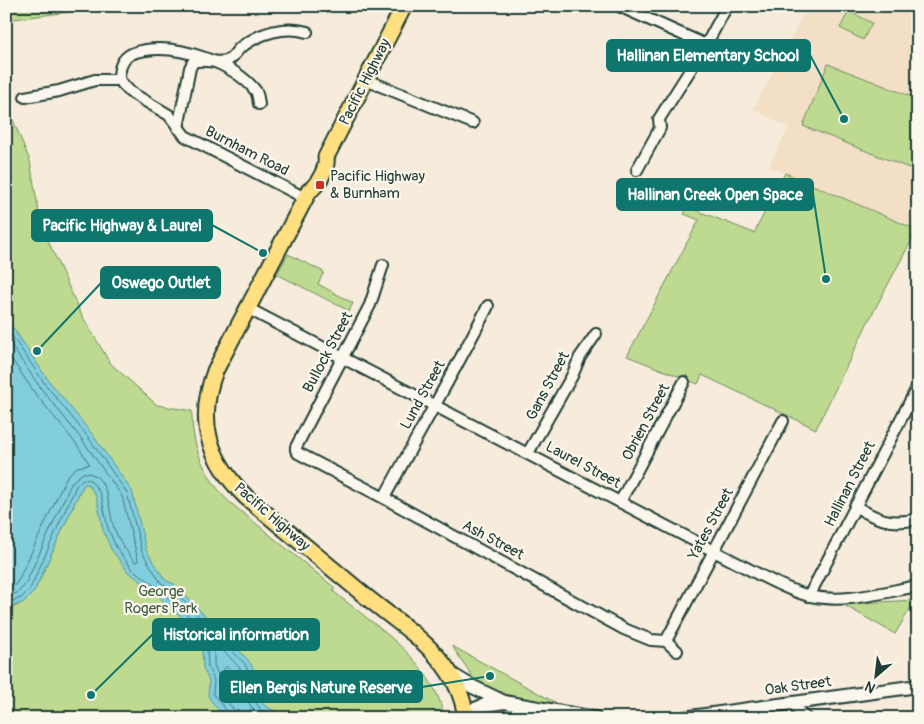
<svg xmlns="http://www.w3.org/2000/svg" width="924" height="724" font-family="Pangolin,sans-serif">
<rect width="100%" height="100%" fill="#f7ecdb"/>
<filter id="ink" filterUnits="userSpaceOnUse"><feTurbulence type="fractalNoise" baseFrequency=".02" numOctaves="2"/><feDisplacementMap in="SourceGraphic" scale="10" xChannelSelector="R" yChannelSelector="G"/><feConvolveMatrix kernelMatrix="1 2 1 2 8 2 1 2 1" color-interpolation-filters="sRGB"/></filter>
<g filter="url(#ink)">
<path fill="#f2dfc6" d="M808,6H918V161L913,168V175L918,186L917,230L769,166L789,128L753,109Z"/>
<g fill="#bed990" stroke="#6e8b62">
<path d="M6,6H118L6,20Z"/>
<path d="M849,11L872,23L863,40L840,28Z"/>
<path d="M828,64L918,99V145L909,168L803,126Z"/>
<path d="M6,103L30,161L41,225L80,312L110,363L157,405L192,411C191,446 204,474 227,500L335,588L333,591C376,627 432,659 445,718H6V609L17,606L34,592L80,491L85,484L29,351L6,318Z"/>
<path d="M785,173L917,230L868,322L816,429L702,375L698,384L627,356L699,220L684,214L688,207L754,233Z"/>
<path d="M288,254L324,272L318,284L353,303L349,311L277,274Z"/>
<path d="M915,600L895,634L842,604Z"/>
<path d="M452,646L560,705L505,697L474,682L471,674Z"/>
</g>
<path fill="#81cedf" stroke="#5a949b" d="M6,318L49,381L92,434L132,491L146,550L165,580L174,584L248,660L260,679C255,711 265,701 284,718H226L215,706L208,696L209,681L203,668L202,648L199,639L188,623L145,584L128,572L111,549L103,530L96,496L88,484H85L80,491L34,592L24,602L6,609Z"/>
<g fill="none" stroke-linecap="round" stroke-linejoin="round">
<g stroke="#467778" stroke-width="1">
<path d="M6,327L45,384L88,437L127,493L142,552L161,583L172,589L244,663L254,680L253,695L256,703L261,710L276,718"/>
<path d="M6,338L40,387L83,441L122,496L138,560L137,562L134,561C126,551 119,541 114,528C108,511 110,471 83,473L72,482L25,585L17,593L6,596"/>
<path d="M6,351L34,392L77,445L89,463L88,465L77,467L67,476L18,581L13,587L6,589"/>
<path d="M6,603L21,598L30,589L77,484L83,479L90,480L96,487L101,495L108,528L116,547L132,569L149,581L192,619L204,636L207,648L208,667L214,680L213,694L228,713L229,718"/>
<path d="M226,667C241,674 238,685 239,699L237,701C224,694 229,681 224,669Z"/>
<path d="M235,718L234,710L220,693V679L214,665V647L215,645H218L239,667L247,680V699L255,713L262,718"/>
</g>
<g stroke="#1f3d34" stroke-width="14">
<g id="minor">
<path d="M619,6L706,45"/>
<path d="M366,80L473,123"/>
<path d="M25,97L59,91L95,80H119"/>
<path d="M259,104C258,99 258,93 255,90C233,63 180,45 146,50C140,51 133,52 128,56C120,62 119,71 119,80L130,92L169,115L185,136L305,198"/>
<path d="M178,128L190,68L193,62C204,58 217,65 228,60C233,58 236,51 241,47C260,33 285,25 307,32"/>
<path d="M637,170L660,128L659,119L706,45L727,6"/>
<path d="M383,265L370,305L296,447V450L298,453L384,498L624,629L651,640L666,641L677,651"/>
<path d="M247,308L760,575C776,583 793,592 810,596C845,604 883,592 918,586"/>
<path d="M528,453L572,376L580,357L596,334"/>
<path d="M384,498C418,434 455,371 488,306"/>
<path d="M620,502L684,382"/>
<path d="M855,506C877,520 892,525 918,519"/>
<path d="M809,596L918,386"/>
<path d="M666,641L783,421"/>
<path d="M793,703L799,712L806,718"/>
</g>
</g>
<g stroke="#1f3d34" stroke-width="16">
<g id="tertiary">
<path d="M448,672L471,686L504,702L595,718"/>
<path d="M465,713L485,705L504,702"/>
<path d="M683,718L918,686"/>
</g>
</g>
<g stroke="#1f3d34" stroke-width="19">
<path id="primary" d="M404,6L326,157C328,168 318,185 309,191L215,371C196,422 209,460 246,497C283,528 321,559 358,590C401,627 458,655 466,718"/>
</g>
<use href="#minor" stroke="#fbf7ec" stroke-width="10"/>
<use href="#tertiary" stroke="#fbf7ec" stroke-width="12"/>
<use href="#primary" stroke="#ffdf80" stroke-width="15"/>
</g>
</g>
<rect fill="#c8321e" stroke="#fbf7ec" stroke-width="2" x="315" y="180" width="10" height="10" rx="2.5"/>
<g text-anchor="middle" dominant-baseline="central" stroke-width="4.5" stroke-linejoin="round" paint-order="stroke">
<g font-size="15" fill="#1f3d34" stroke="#fbf7ec">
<text transform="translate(365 82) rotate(-63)">Pacific Highway</text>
<text transform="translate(247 151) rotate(27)">Burnham Road</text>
<text transform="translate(328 352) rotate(-62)">Bullock Street</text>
<text transform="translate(548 386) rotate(-62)">Gans Street</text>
<text transform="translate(423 395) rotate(-61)">Lund Street</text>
<text transform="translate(646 422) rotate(-62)">Obrien Street</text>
<text transform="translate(583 465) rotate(28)">Laurel Street</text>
<text transform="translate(850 484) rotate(-63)">Hallinan Street</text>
<text transform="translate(272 517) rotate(41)">Pacific Highway</text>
<text transform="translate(711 524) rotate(-62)">Yates Street</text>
<text transform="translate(493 540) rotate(28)">Ash Street</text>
<text transform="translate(798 686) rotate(-8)">Oak Street</text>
</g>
<g font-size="15" fill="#1f3d34" stroke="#fbf7ec" text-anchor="start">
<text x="330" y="176">Pacific Highway<tspan x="330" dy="17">&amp; Burnham</tspan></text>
</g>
<g font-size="15" fill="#3f5c46" stroke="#fbf7ec">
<text x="161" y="591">George<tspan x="161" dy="17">Rogers Park</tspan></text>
</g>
</g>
<path fill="none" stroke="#0f766e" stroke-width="2" d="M844 119L810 55M826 279L813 194M263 253L212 225M37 351L101 283M91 695L153 634M490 676L422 687"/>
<g fill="#0f766e" stroke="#fbf7ec" stroke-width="2">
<circle cx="844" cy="119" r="5"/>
<circle cx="826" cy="279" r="5"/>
<circle cx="263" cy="253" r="5"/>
<circle cx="37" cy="351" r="5"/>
<circle cx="91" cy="695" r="5"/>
<circle cx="490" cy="676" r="5"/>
</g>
<g fill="#0f766e" stroke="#0f766e" stroke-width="2">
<rect x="607" y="40" width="203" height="31" rx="5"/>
<rect x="617" y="179" width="196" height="31" rx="5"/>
<rect x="32" y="210" width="180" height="31" rx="5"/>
<rect x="101" y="267" width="119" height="31" rx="5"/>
<rect x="153" y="619" width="166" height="31" rx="5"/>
<rect x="220" y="671" width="202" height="31" rx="5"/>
</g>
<g font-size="16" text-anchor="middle" font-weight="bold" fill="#fff">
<text x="708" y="61">Hallinan Elementary School</text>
<text x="715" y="200">Hallinan Creek Open Space</text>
<text x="122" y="231">Pacific Highway &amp; Laurel</text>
<text x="161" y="288">Oswego Outlet</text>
<text x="236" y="640">Historical information</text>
<text x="321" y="693">Ellen Bergis Nature Reserve</text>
</g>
<rect width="924" height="724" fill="none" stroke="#fbf7ec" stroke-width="25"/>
<rect x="12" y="12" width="899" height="699" fill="none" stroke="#1f3d34" stroke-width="2" filter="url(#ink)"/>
<g transform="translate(876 676) rotate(208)" stroke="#fbf7ec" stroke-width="4" paint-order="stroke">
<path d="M0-4L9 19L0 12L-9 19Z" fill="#1f3d34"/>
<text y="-8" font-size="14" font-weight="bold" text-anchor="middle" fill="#1f3d34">N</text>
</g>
</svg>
